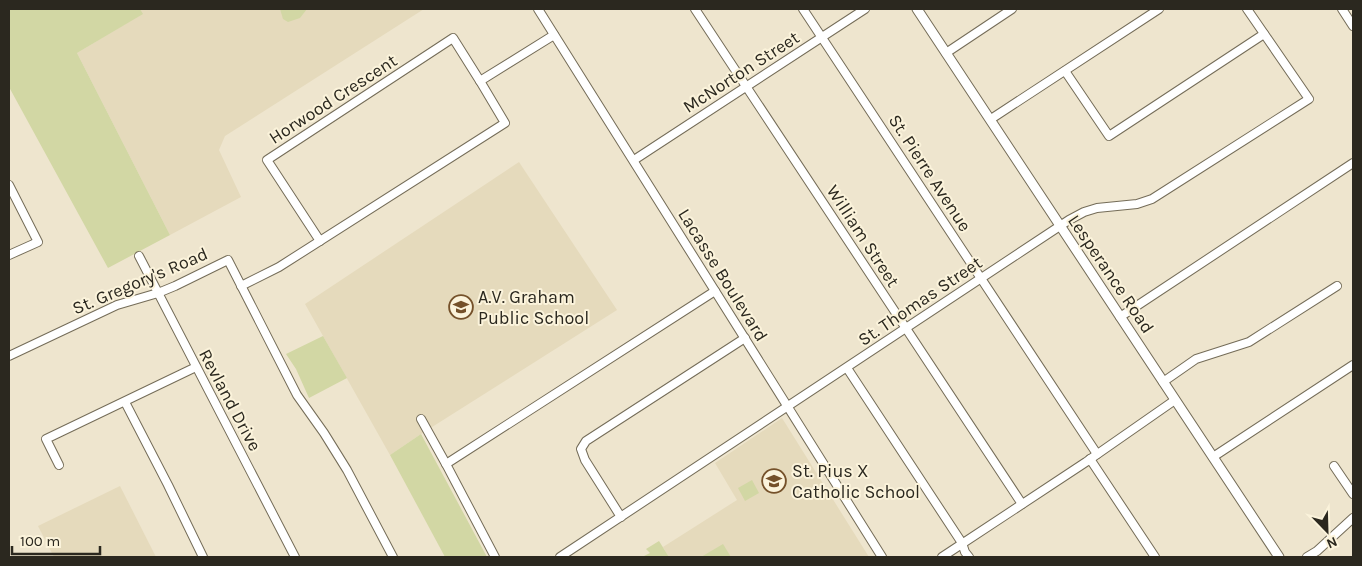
<svg xmlns="http://www.w3.org/2000/svg" width="1362" height="566" font-family="Karla,sans-serif">
<rect width="100%" height="100%" fill="#eee5ce"/>
<g fill="#e5dabc">
<path d="M140,9H424L225,136L219,150L241,197L170,235L77,53L142,14Z"/>
<path d="M519,162L617,310L421,434L390,455L305,304Z"/>
<path d="M782,418L869,557H669L663,547L737,500L715,463Z"/>
<path d="M120,486L156,557H54L38,526Z"/>
</g>
<g fill="#d2d7a4">
<path d="M9,9H140L143,14L77,53L170,235L108,268L9,87Z"/>
<path d="M280,9H307L300,18L288,22L283,19Z"/>
<path d="M323,336L347,378L309,398L296,369L286,354Z"/>
<path d="M421,434L487,557H445L390,455Z"/>
<path d="M752,480L759,493L745,501L738,488Z"/>
<path d="M659,541L669,557H642L650,553L646,549Z"/>
<path d="M723,544L731,557H701Z"/>
</g>
<g fill="none" stroke-linecap="round" stroke-linejoin="round">
<g stroke="#746c58" stroke-width="10">
<g id="minor">
<path d="M538,9L882,557"/>
<path d="M695,9L1022,504"/>
<path d="M803,9L1097,454"/>
<path d="M1342,9L1353,26"/>
<path d="M946,53L1012,9"/>
<path d="M1065,71L1109,136L1264,34"/>
<path d="M991,119L1159,9"/>
<path d="M634,160L865,9"/>
<path d="M9,185L38,242L9,255"/>
<path d="M320,241L267,160L453,38L480,81"/>
<path d="M139,256L295,557"/>
<path d="M241,286L279,267L505,123L480,81L554,35"/>
<path d="M1120,317L1353,163V164"/>
<path d="M9,356L117,305L158,293L175,286L228,260L297,395L324,433L347,470L393,557"/>
<path d="M847,368L962,543L965,552L969,557"/>
<path d="M1163,382L1196,359L1249,342L1337,286"/>
<path d="M125,402L168,485L203,557"/>
<path d="M421,419L446,464L495,557"/>
<path d="M1213,457L1353,365"/>
<path d="M1090,459L1155,557"/>
<path d="M446,464L715,291"/>
<path d="M59,465L46,439L196,367"/>
<path d="M1334,466L1353,494"/>
<path d="M621,517L585,460L581,449L586,441L745,338"/>
<path d="M560,557L1069,220L1084,212L1097,208L1137,204L1152,199L1309,99L1247,9"/>
<path d="M942,557L1086,462L1175,400"/>
<path d="M1307,557L1317,551L1353,518"/>
</g>
</g>
<g stroke="#746c58" stroke-width="11">
<path id="major" d="M917,9L1279,557"/>
</g>
<use href="#minor" stroke="#fff" stroke-width="8"/>
<use href="#major" stroke="#fff" stroke-width="9"/>
</g>
<defs>
<g id="school-ring" transform="scale(1.25)"><circle r="9.5" fill="#fbf3db" stroke="#75512a" stroke-width="1.5"/><path d="M0-5L7-2L0 1L-7-2ZM-4 1L0 2.5L4 1V4Q0 6-4 4Z" fill="#75512a"/></g>
</defs>
<g fill-rule="evenodd">
<use href="#school-ring" x="461" y="307"/>
<use href="#school-ring" x="774" y="481"/>
</g>
<g text-anchor="middle" dominant-baseline="central" stroke-width="4" stroke-linejoin="round" paint-order="stroke">
<g font-size="18" fill="#2b281f" stroke="#fbf3db">
<text transform="translate(741 72) rotate(-33)">McNorton Street</text>
<text transform="translate(333 99) rotate(-33)">Horwood Crescent</text>
<text transform="translate(930 173) rotate(57)">St. Pierre Avenue</text>
<text transform="translate(863 236) rotate(57)">William Street</text>
<text transform="translate(1111 274) rotate(56)">Lesperance Road</text>
<text transform="translate(723 275) rotate(58)">Lacasse Boulevard</text>
<text transform="translate(140 281) rotate(-23)">St. Gregory's Road</text>
<text transform="translate(920 301) rotate(-34)">St. Thomas Street</text>
<text transform="translate(230 400) rotate(62)">Revland Drive</text>
</g>
<g font-size="18" fill="#2b281f" stroke="#fbf3db" text-anchor="start">
<text x="478" y="297">A.V. Graham<tspan x="478" dy="21">Public School</tspan></text>
<text x="792" y="471">St. Pius X<tspan x="792" dy="21">Catholic School</tspan></text>
</g>
</g>
<rect width="1362" height="566" fill="none" stroke="#2b281f" stroke-width="20"/>
<g transform="translate(1327 531) rotate(157)" stroke="#fbf3db" stroke-width="4" paint-order="stroke">
<path d="M0-4L9 19L0 12L-9 19Z" fill="#2b281f"/>
<text y="-8" font-size="14" font-weight="bold" text-anchor="middle" fill="#2b281f">N</text>
</g>
<path d="M12 546v8h88v-8" fill="none" stroke="#2b281f" stroke-width="2.5"/>
<text x="20" y="546" font-size="15" fill="#2b281f" stroke="#fbf3db" stroke-width="4" paint-order="stroke">100 m</text>
</svg>
